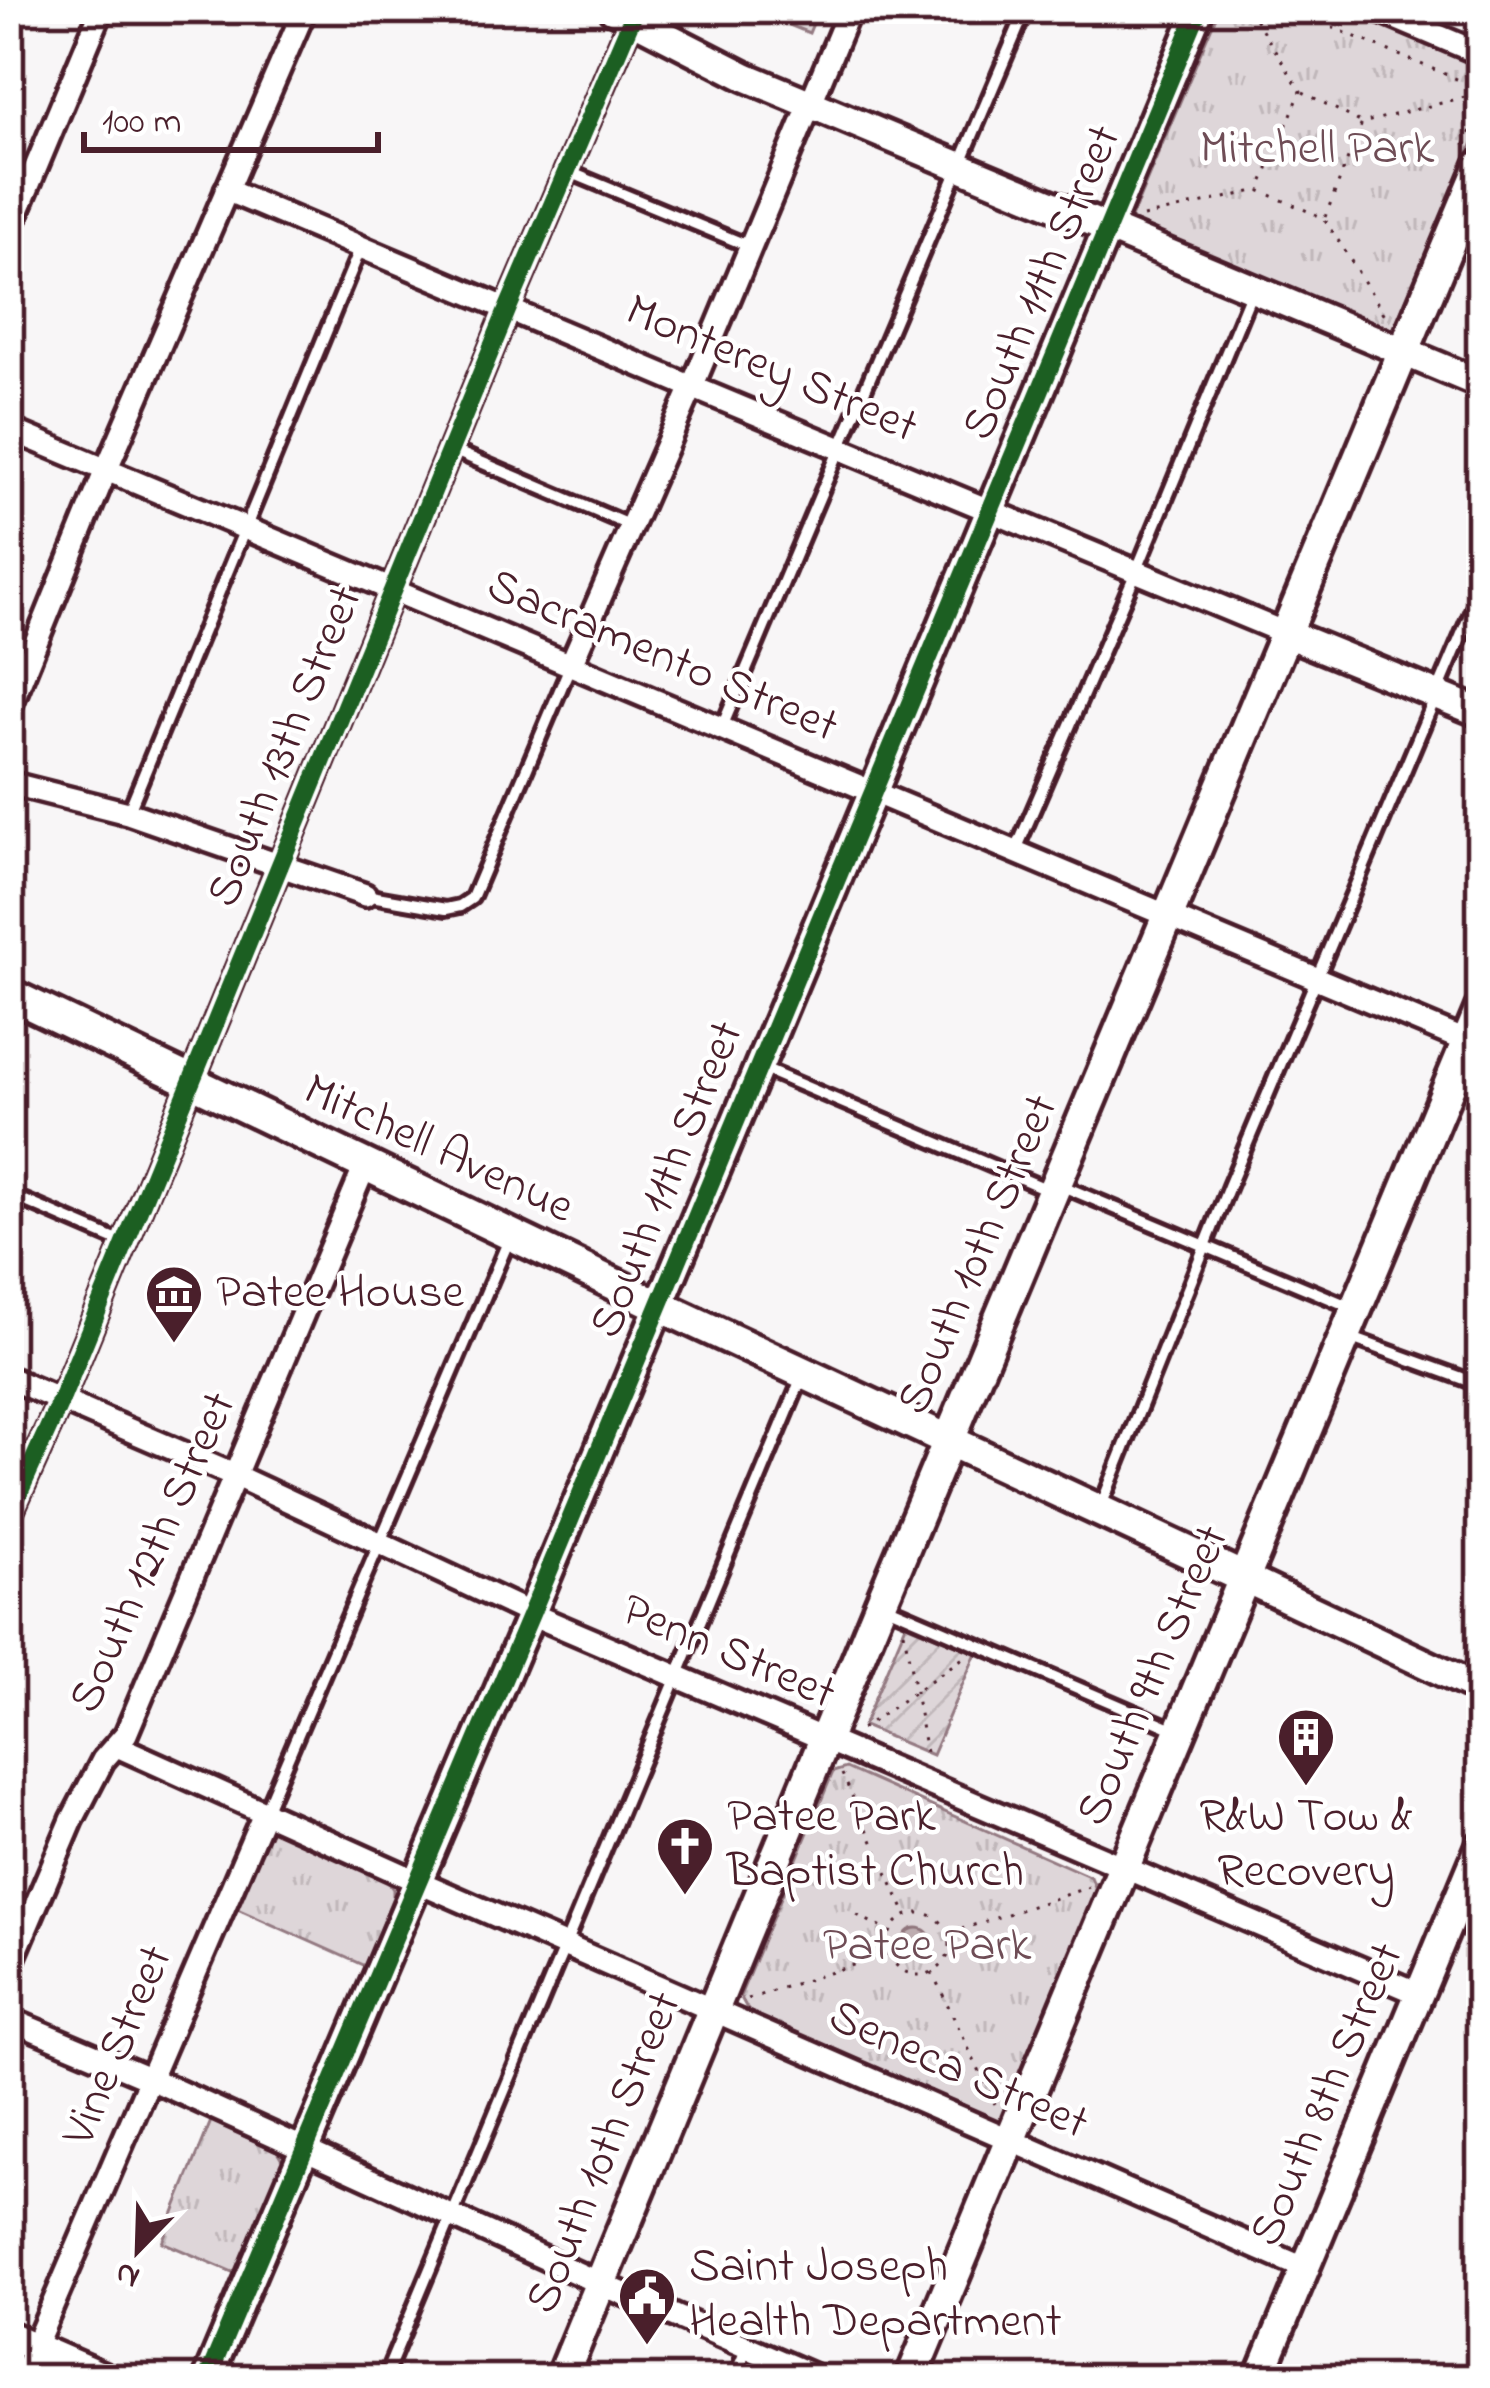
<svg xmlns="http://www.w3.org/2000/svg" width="1490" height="2388" font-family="'Indie Flower',sans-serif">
<defs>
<pattern id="grass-tufts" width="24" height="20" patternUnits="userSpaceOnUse" patternTransform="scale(3)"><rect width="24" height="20" fill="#ded6d9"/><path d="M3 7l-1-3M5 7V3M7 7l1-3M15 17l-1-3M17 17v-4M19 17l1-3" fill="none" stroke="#c0b7ba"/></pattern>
<pattern id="garden-furrows" width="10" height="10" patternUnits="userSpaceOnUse" patternTransform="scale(3)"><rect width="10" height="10" fill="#ded6d9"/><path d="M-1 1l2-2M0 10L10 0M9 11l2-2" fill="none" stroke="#c0b7ba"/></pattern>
<pattern id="water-rules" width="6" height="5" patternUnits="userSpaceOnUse" patternTransform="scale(3)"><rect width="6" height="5" fill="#bdadb0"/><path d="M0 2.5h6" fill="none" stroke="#9c8c8f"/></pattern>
</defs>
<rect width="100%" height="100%" fill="#f8f6f7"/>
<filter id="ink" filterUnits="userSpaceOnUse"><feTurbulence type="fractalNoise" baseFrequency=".00833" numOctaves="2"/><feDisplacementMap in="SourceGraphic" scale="24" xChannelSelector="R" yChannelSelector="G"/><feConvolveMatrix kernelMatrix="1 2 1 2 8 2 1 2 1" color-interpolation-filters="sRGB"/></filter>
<g filter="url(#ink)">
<g fill="url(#grass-tufts)" stroke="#947a82" stroke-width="3">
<path d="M770,9H819L809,33L784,23L787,16Z"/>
<path d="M1219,9H1340L1481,66V124L1392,332L1129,223Z"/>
<path d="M846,1768L1091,1877L1097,1892L1003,2117L995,2121L749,2012L740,1996L833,1772Z"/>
<path d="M272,1830L387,1881L393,1889V1897L365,1966L233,1907L266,1832Z"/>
<path d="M211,2121L277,2151L283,2161L237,2274L162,2242Z"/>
</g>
<path fill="url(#garden-furrows)" stroke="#947a82" stroke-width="3" d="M906,1624L976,1653L932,1755L863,1726Z"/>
<circle fill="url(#water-rules)" stroke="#8f747b" stroke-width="3" cx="917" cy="1942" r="14"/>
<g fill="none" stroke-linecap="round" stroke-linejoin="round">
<g stroke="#4a1f2b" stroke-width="20">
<g id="service">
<path d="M567,171L751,247"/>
<path d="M450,449L631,526"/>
<path d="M722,727L1026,9"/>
<path d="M128,813L361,247"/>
<path d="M1016,850L1136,572L1252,291"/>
<path d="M365,895L446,909L460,906L472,898L571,664"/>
<path d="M759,1067L1051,1191"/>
<path d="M1060,1185L1353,1308"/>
<path d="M9,1194L125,1244"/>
<path d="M1349,1337L1481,1385"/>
<path d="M1101,1506L1229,1186L1481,589"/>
<path d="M884,1605L1176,1730"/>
<path d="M265,1811L511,1235"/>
<path d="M384,2379L802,1377"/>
<path d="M734,2379L747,2347"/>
</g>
</g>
<g stroke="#4a1f2b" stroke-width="30">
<g id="minor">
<path d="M1374,9L1481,54"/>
<path d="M226,190L692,387L1285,633"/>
<path d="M9,232L102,9"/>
<path d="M9,429L1480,1047"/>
<path d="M571,664L692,387L850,9"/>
<path d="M9,709L106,470L305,9"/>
<path d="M9,783L128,813L365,895"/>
<path d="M9,1378L236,1476L531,1614L1418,1993"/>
<path d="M9,1515L61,1400L508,308L636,9"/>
<path d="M117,1746L417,1881L1304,2268"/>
<path d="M9,1968L72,1820L103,1760L126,1734L365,1166"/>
<path d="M9,2019L151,2079L601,2284L821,2379"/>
<path d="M21,2379L265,1811"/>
</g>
</g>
<g stroke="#4a1f2b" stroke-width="36">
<g id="tertiary">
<path d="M613,9L746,77L1481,384"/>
<path d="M1285,633L1481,713"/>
<path d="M1244,1578L1481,1690"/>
<path d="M9,2336L108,2379"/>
<path d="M207,2379L531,1614L1199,9"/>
<path d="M1259,2379L1481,1845"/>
</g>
</g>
<g stroke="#4a1f2b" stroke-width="39">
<g id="secondary">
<path d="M9,994L658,1305L1244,1578"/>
<path d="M561,2379L881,1603L1481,166"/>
<path d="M911,2379L1481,1009"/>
</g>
</g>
<g stroke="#4a1f2b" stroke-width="3" stroke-dasharray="3 9" stroke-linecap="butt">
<path d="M1249,9L1301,91L1260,188"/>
<path d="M1288,9L1481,89"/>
<path d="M1303,92L1362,123"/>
<path d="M1465,145L1481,106"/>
<path d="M1143,217L1259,190L1324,218L1387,318"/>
<path d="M1325,217L1362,123L1481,93"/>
<path d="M904,1631L927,1758"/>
<path d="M861,1729L963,1658"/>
<path d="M842,1774L906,1914"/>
<circle cx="919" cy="1944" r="31"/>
<path d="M857,1915L888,1931"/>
<path d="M950,1933L1089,1887"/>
<path d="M932,1972L995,2104"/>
<path d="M748,1999L887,1954"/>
</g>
<use href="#service" stroke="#fff" stroke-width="10"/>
<use href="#minor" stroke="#fff" stroke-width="21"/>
<use href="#tertiary" stroke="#fff" stroke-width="27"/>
<use href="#secondary" stroke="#fff" stroke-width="30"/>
<g stroke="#fff" stroke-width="26">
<g id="cycleway">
<path d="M9,1515L61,1400L508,308L636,9"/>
<path d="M207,2379L531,1614L1199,9"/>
</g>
</g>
<use href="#cycleway" stroke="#1b5e20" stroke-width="18"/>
</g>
</g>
<defs>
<g id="museum-pin" transform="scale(3)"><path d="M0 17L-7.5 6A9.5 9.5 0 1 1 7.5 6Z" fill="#4a1f2b" stroke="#fff"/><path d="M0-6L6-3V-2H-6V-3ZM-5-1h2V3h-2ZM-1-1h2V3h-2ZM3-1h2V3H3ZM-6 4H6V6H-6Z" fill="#fff"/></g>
<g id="building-pin" transform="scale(3)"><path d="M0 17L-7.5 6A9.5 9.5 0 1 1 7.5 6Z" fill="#4a1f2b" stroke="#fff"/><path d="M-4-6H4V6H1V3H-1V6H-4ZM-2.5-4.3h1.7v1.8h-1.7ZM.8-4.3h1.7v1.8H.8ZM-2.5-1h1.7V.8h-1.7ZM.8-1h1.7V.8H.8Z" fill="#fff"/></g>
<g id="church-pin" transform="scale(3)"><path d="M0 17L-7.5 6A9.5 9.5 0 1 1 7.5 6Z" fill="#4a1f2b" stroke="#fff"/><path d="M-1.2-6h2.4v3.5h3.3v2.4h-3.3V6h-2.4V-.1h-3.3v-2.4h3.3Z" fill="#fff"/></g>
<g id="civic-pin" transform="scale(3)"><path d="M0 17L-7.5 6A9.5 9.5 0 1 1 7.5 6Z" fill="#4a1f2b" stroke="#fff"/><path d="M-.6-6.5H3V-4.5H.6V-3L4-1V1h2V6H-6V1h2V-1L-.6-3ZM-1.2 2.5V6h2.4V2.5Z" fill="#fff"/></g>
</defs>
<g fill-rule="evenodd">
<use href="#museum-pin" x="174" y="1294"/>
<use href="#building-pin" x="1306" y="1737"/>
<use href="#church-pin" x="685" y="1846"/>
<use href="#civic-pin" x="647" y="2296"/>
</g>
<g text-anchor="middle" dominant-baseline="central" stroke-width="9" stroke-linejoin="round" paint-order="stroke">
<g font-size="48" fill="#6f4d56" stroke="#fff">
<text x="1317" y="150">Mitchell Park</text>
<text x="927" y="1947">Patee Park</text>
</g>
<g font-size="48" fill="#4a1f2b" stroke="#fff">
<text transform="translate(1043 283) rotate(-67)">South 11th Street</text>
<text transform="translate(771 370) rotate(23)">Monterey Street</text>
<text transform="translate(662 657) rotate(23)">Sacramento Street</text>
<text transform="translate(286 747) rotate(-68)">South 13th Street</text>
<text transform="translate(438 1150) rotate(25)">Mitchell Avenue</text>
<text transform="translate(668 1180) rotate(-68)">South 11th Street</text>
<text transform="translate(979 1255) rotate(-67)">South 10th Street</text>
<text transform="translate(154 1553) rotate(-66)">South 12th Street</text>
<text transform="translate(728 1653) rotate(23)">Penn Street</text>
<text transform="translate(1154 1676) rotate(-67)">South 9th Street</text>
<text transform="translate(119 2046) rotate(-67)">Vine Street</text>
<text transform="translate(958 2071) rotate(24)">Seneca Street</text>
<text transform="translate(1328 2095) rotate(-67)">South 8th Street</text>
<text transform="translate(605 2153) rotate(-68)">South 10th Street</text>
</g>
<g font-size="48" fill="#4a1f2b" stroke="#fff" text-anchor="start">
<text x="216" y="1294">Patee House</text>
<text x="727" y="1818">Patee Park<tspan x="727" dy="55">Baptist Church</tspan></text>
<text x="1306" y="1818" text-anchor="middle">R&amp;W Tow &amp;<tspan x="1306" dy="55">Recovery</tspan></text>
<text x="689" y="2268">Saint Joseph<tspan x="689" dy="55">Health Department</tspan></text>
</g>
</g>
<rect width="1490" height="2388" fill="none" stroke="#fff" stroke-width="48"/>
<rect x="24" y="24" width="1442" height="2340" fill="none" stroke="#4a1f2b" stroke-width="4.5" filter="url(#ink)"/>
<g transform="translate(138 2250) rotate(203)" stroke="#ffffff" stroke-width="9" paint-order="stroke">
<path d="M0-9L21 45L0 30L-21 45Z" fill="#4a1f2b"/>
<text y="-18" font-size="33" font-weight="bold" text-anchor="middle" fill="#4a1f2b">N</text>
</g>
<path d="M84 132v18h294v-18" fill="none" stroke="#4a1f2b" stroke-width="6"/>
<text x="102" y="132" font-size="36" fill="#4a1f2b" stroke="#ffffff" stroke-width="9" paint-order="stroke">100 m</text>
</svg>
